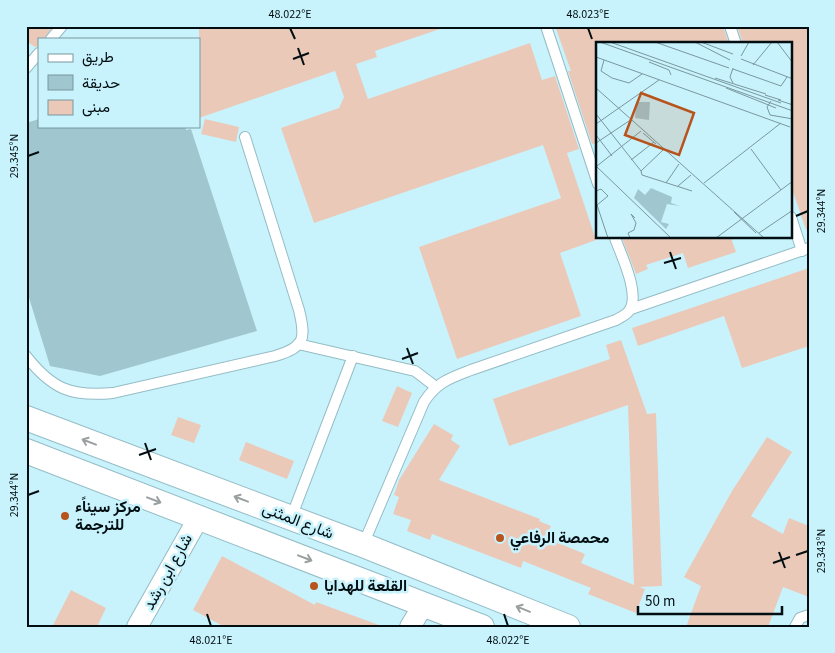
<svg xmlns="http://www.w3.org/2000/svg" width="835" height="653" font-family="'Source Sans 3',Vazirmatn,sans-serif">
<rect width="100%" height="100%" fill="#c9f3fc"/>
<path fill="#a0c7d0" d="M39,119V126H185L186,130L191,129L257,331L100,376L50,366L26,288V123Z"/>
<g fill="#ebc9b9">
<path d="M26,26H53L44,39H39V46L35,47L26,41Z"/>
<path d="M199,26H439L440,29L375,51L377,57L356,64L368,99L530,43L542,80L555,76L579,149L567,153L596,240L560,253L581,316L457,359L419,247L561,198L543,145L314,223L281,128L339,108L344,97L335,71L199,118Z"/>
<path d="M555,26H723L729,44H598V143L592,144L568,71H571Z"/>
<path d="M737,26H809V229L806,230L791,186V44H743Z"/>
<path d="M205,119L239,127L236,142L201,134Z"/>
<path d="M622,238H731L736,252L688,268L683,253L646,265L648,269L636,274Z"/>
<path d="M809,268V346L742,368L724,316L638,346L632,328Z"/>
<path d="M621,340L647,414L656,413L662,586L639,587L645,589L636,613L588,594L591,588L523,561L521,568L432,534L430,540L407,531L411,520L393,514L399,497L394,495L399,480L434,424L453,435L451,440L460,446L439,480L540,519L539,521L551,526L546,538L585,554L581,563L634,585L628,405L509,446L493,399L610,359L606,345Z"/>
<path d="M397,386L412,393L398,427L382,421Z"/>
<path d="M178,417L201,425L194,443L171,435Z"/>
<path d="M767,437L792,452L751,516L783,534L789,518L809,526V597L783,587L768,627H686L701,586L684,577L732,491Z"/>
<path d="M246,442L294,461L287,479L239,460Z"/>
<path d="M222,556L315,605L316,602L379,625V627H225L193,610Z"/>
<path d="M71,590L106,608L97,627H52Z"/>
</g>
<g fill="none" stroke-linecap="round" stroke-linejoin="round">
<g stroke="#94bcc5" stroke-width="12">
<g id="service">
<path d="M546,26L598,184"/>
<path d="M730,26L736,44"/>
<path d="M51,39L62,26"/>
<path d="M26,68L39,53"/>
<path d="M791,217L802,251"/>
<path d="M631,309L809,248"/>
<path d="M298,344L415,371L436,387"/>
<path d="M26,356C52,389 71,397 113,393L275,356C305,347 306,339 299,310L245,137"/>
<path d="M291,518L353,356"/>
<path d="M363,545L424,402C437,382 450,378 471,370L616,320C621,317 626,315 629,311C641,295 621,255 615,238"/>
<path d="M795,627L800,618L809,615"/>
</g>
</g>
<g stroke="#94bcc5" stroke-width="22">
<g id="minor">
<path d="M137,627L199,517"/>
<path d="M410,627L424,604"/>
</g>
</g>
<g stroke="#94bcc5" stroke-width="26">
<g id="tertiary">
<path d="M26,418L363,545L568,627"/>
<path d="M26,451L482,627"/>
</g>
</g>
<use href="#service" stroke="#fff" stroke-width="10"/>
<use href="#minor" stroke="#fff" stroke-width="20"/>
<use href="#tertiary" stroke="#fff" stroke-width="24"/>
</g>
<defs><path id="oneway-shaft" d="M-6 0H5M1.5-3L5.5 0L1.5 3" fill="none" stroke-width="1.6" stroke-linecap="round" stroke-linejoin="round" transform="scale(1.25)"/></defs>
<g stroke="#9a9fa0">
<use href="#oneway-shaft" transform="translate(89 442) rotate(-159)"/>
<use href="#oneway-shaft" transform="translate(241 499) rotate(-159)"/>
<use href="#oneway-shaft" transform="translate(154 500) rotate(21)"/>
<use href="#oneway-shaft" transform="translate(305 558) rotate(21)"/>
<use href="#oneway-shaft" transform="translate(523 609) rotate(-158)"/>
</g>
<path fill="none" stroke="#020e11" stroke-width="2" d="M290,28L295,39M588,28L592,39M298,48L304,65M293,59L309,53M28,156L39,152M796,216L808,211M670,252L676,269M664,263L681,258M407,348L413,364M402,359L418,353M145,443L151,460M139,455L156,449M28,495L39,491M779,552L785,568M796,555L808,551M773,563L790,557M207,614L211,626M504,614L508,626"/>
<g fill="#b7541d" stroke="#c9f3fc" stroke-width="2">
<circle cx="65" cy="516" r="5"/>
<circle cx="500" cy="538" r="5"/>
<circle cx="314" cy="586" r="5"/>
</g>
<g text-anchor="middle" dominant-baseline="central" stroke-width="5" stroke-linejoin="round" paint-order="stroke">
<g font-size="16" font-weight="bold" fill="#020e11" stroke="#c9f3fc" text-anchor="start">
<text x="75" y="507">مركز سيناًء<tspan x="75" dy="18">للترجمة</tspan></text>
<text x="510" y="538">محمصة الرفاعي</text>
<text x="324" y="586">القلعة للهدايا</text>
</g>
<g font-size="16" fill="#020e11" stroke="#c9f3fc">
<text transform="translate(298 521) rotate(21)">شارع المثنى</text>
<text transform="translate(168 572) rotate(-61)">شارع ابن رشد</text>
</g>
</g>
<g transform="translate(596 42)">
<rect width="196" height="196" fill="#c9f3fc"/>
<path d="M40,60H54L53,78L39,76ZM55,146L76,155L75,161L84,164L71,162L65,180L73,182L70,187L38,156L42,147L49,153Z" fill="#a0c7d0"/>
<path fill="none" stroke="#79979e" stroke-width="1" d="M4,0L197,69M14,0L185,61M59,0L133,26M99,0L134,18M105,0L137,12M181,0L197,21M145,14L153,0M0,15L194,85M145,17L197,37M8,18L5,29L16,36L33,41L46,32M53,20L73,28L75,33M157,23L176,0M137,26L134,35L137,41M137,27L185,44L191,35M119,36L170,52M0,46L168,196M130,46L180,66M169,53L185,58M182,58L197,63M175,59L171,65L174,73L197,77M0,72L45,129M0,82L63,38M47,91L60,102M0,93L16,114M0,101L33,79M155,107L185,148M35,118L58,100M0,124L75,196M1,124L45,89M45,129L46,133L96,149M45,129L67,108M70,141L83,122M108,141L185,81M82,144L95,133M0,149L5,147L12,154L1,163M0,160L12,196M138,170L160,191M163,191L197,168M34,196L32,191L38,188L40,181L35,172L39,176M120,196L197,139"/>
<path fill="#b7541d" fill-opacity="0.15" stroke="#b7541d" stroke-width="2.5" d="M45,51L98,71L83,113L29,93Z"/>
<rect width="196" height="196" fill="none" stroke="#020e11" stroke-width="2.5"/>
</g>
<rect width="835" height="653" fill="none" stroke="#c9f3fc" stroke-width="55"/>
<rect x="38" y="38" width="162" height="90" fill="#c9f3fc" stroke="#79979e"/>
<rect x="48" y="54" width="25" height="8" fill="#ffffff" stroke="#79979e"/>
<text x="82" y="62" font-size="15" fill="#020e11">طريق</text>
<rect x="48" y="75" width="25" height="15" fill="#a0c7d0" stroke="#79979e"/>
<text x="82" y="88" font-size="15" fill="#020e11">حديقة</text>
<rect x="48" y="100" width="25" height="15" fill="#ebc9b9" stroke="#79979e"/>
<text x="82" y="112" font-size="15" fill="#020e11">مبنى</text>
<path d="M638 606v8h144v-8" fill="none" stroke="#020e11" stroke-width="2.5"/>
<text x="645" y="606" font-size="15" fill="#020e11" stroke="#c9f3fc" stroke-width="4" paint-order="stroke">50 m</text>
<rect x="28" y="28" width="780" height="598" fill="none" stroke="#020e11" stroke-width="2"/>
<g font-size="12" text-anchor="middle" fill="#020e11">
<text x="290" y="18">48.022°E</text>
<text x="588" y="18">48.023°E</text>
<text transform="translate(14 156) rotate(-90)" y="4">29.345°N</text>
<text transform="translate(821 211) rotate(-90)" y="4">29.344°N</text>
<text transform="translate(14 495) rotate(-90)" y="4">29.344°N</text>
<text transform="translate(821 551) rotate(-90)" y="4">29.343°N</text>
<text x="211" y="644">48.021°E</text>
<text x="508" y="644">48.022°E</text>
</g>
</svg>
